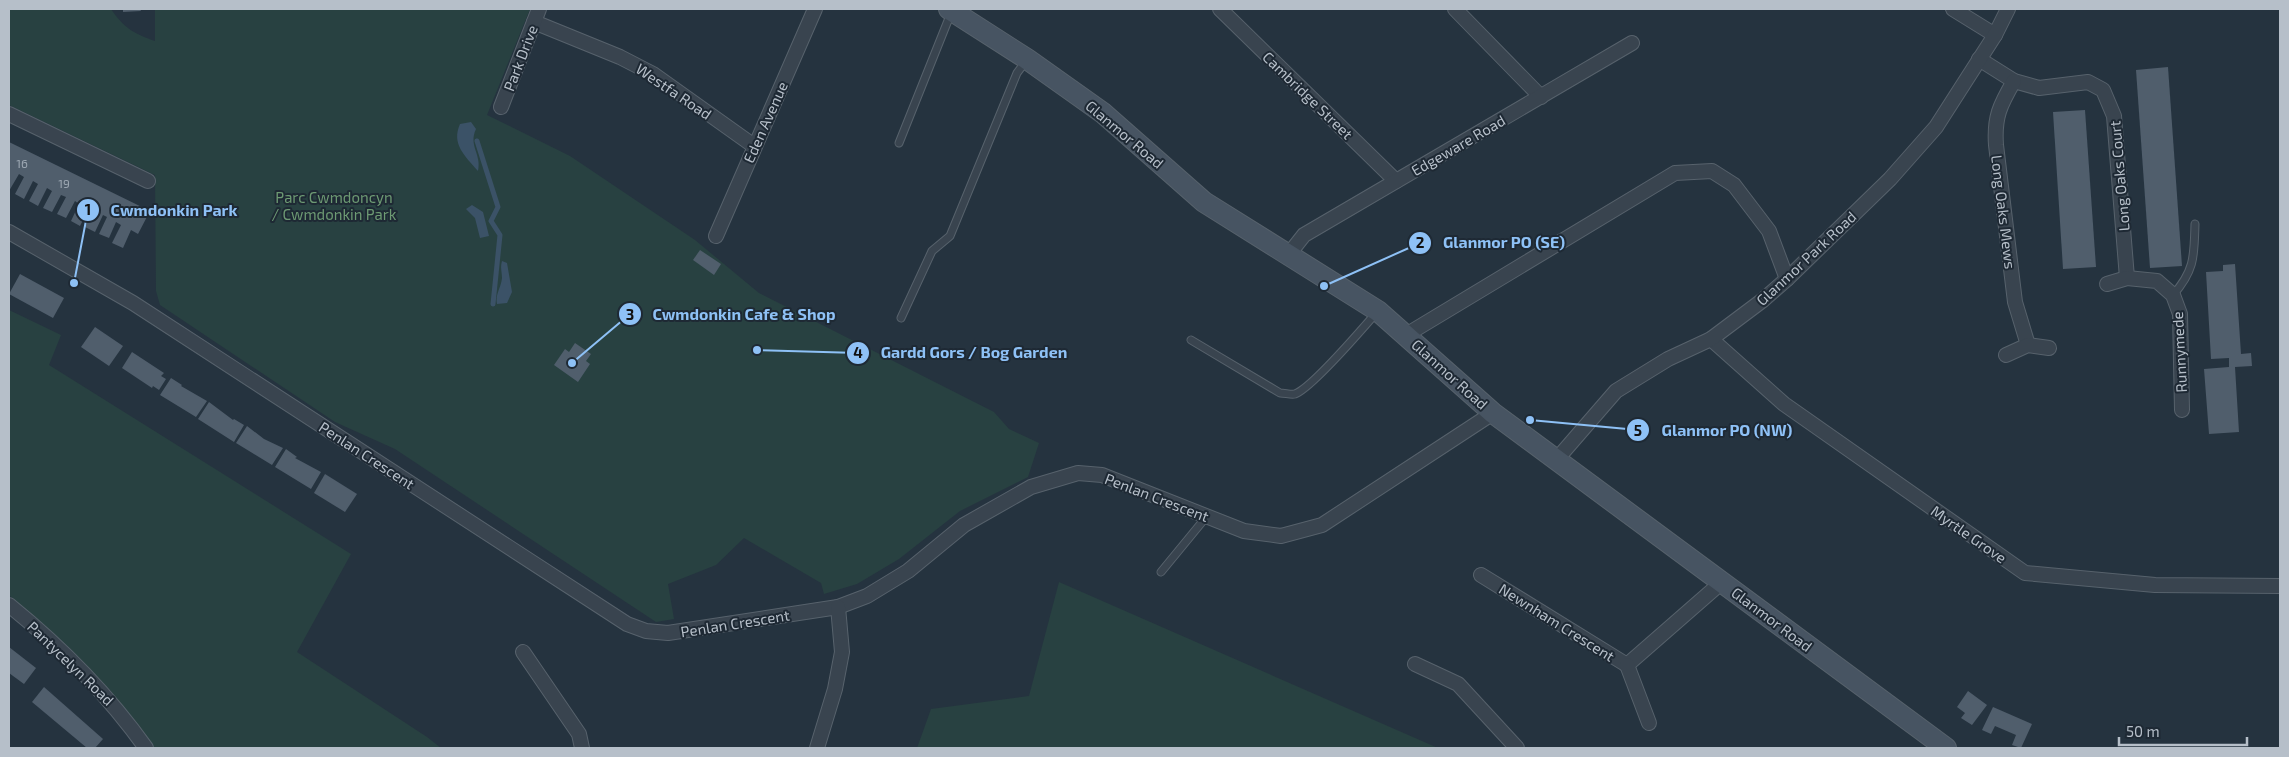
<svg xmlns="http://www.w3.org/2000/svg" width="2289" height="757" font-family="'Exo 2',sans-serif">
<rect width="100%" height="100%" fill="#25333f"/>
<g fill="#284141">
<path d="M9,9H111C123,27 134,34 155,41V9H530L487,115L570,156L695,240L759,293L994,412L1009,429L1039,443L1028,477L960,511L899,559L857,584L824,594L821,583L744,538L716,565L668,584L674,619L656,622L395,449L335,422L160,305L156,291L155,175L9,105Z"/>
<path d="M9,310L61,335L49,365L351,554L297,652L427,737L441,748H150L110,690L9,595Z"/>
<path d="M1059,582L1438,748H917L931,709L1029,696Z"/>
</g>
<g fill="#3b5267">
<path d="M471,122L476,129C468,146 482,154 478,171C465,156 451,144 460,124Z"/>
<path d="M472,205L483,212L489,236L480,238L475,218L466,209Z"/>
<path d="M502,261L507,263L512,292L507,303L497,304C495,294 501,288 502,278C502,272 500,268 502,261Z"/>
</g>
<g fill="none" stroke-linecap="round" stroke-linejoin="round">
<path stroke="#3b5267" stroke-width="5" d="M477,141L498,207L491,221L500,235L493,304"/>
</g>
<g fill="#505e6c">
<path d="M123,9H140L141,11L123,12Z"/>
<path d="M2168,67L2182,266L2150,268L2136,70Z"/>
<path d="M2085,110L2096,267L2063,269L2053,112Z"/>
<path d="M9,142L150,211L138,234L131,230L123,248L112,243L121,225L116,222L109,238L99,234L107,217L103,215L95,232L85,227L94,210L89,208L80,226L71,221L79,204L75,201L66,218L57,214L66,197L61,195L52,212L43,208L52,191L47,188L38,206L29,201L38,184L33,181L24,199L15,194L24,177L19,174L9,191Z"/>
<path d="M700,250L721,264L714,275L693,260Z"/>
<path d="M2235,264L2241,354L2251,353L2252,366L2235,367L2239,432L2209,434L2204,369L2229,367V358L2211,359L2206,272L2223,271V265Z"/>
<path d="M20,274L64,298L53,318L9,294Z"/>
<path d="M95,327L123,346L109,366L81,347Z"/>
<path d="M575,343L591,354L586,361L590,364L578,382L554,365L565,349L569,352Z"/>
<path d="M132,352L164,373L161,376L166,379L159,390L153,386L152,388L122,368Z"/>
<path d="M171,378L182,385L181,386L207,401L196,417L160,395Z"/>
<path d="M209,402L233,420L234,419L244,425L234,442L198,419Z"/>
<path d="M247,426L264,439L283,448L272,465L236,443Z"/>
<path d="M286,449L297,457L295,458L321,472L311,489L275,467Z"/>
<path d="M325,474L357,494L345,512L314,493Z"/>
<path d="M9,647L36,668L24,684L9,673Z"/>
<path d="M44,687L103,739L95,748H87L32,702Z"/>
<path d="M1968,691L1987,705L1972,725L1961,718L1965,713L1957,707Z"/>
<path d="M1993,707L2032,724L2021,748L2012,745L2016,735L1995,726L1991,734L1982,730Z"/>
</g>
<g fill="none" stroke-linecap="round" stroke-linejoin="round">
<g stroke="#57626c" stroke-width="9">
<g id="lane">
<path d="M899,143L951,13"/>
<path d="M2173,295C2195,270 2194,256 2195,224"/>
<path d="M901,318L932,251L950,236L1017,73L1026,61"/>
<path d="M1191,340L1280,393C1285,393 1291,395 1295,394C1312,388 1363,328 1377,312"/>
<path d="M1161,572L1207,516"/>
</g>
</g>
<g stroke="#57626c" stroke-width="16">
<g id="street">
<path d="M1220,9L1396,181"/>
<path d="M1455,9L1541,97"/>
<path d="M1953,9L1995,35"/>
<path d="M534,22L620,57L653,74L754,146"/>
<path d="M1979,59L2014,81L2039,88L2088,82L2103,90L2114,116L2127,278"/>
<path d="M2014,81C2000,105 1994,117 1996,145L2015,302L2028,345"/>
<path d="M501,107L539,9"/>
<path d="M9,114L148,181"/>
<path d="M9,232L133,303L627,624L646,631L668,633L838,607L867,596L908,571L964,525L1031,487L1078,473L1102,475L1244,531L1281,536L1322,525L1493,413"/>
<path d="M716,236L815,9"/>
<path d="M1289,254L1304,235L1632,43"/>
<path d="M2107,284L2127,278L2157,281L2173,295L2180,314L2182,410"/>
<path d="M1406,335L1675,173L1712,171L1734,185L1769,231L1787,279"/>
<path d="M1711,339L1784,404L2025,573L2155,585L2280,586"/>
<path d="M2006,355L2028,345L2049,348"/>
<path d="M1557,459L1616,391L1668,359L1711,339L1763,300L1787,279L1890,179L1936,127L1995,35L2008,9"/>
<path d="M1481,575L1627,665L1722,582"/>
<path d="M9,605C62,648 106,692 146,748"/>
<path d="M523,652L579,734L582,748"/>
<path d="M1415,664L1458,684L1517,748"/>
<path d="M1627,665L1649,723"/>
<path d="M817,748L835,689L842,652L838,607"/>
</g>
</g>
<g stroke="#57626c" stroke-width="22">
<path id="secondary" d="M949,9L1027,59L1103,113L1204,202L1378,311L1493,413L1946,748"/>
</g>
<use href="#lane" stroke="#39444f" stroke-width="7"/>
<use href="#street" stroke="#39444f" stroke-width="14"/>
<use href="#secondary" stroke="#475462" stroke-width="20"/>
</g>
<g text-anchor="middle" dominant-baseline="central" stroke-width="4" stroke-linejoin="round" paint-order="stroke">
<g font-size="12" fill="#9ca7b2">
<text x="22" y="163">16</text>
<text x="64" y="183">19</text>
</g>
<g font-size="15" fill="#b6bfc9" stroke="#1e2934">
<text transform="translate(520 58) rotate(-69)">Park Drive</text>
<text transform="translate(674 91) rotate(34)">Westfa Road</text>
<text transform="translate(1308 95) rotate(44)">Cambridge Street</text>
<text transform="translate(765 122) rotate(-66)">Eden Avenue</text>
<text transform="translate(1125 134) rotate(40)">Glanmor Road</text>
<text transform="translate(1458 145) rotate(-30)">Edgeware Road</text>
<text transform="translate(2119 176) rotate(-95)">Long Oaks Court</text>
<text transform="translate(2004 212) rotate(83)">Long Oaks Mews</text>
<text transform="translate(1806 258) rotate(-43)">Glanmor Park Road</text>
<text transform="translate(2179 352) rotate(-93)">Runnymede</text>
<text transform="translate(1450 374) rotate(42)">Glanmor Road</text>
<text transform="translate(367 455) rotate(33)">Penlan Crescent</text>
<text transform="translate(1157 497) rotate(21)">Penlan Crescent</text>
<text transform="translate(1969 534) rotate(35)">Myrtle Grove</text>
<text transform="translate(1772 619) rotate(37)">Glanmor Road</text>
<text transform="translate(1557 622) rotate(32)">Newnham Crescent</text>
<text transform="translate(735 623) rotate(-9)">Penlan Crescent</text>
<text transform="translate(71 663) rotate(44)">Pantycelyn Road</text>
</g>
<g font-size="15" fill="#6d9a73" stroke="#1e2934">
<text x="334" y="197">Parc Cwmdoncyn<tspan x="334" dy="17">/ Cwmdonkin Park</tspan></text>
</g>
</g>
<path fill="none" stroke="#8ec1f6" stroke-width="2" d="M74 283L88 210M1324 286L1420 243M572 363L630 314M757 350L858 353M1530 420L1638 430"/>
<g fill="#8ec1f6" stroke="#1e2934" stroke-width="2">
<circle cx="74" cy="283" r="5"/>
<circle cx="1324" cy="286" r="5"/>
<circle cx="572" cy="363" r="5"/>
<circle cx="757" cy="350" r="5"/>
<circle cx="1530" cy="420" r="5"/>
<circle cx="88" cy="210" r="12"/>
<circle cx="1420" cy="243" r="12"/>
<circle cx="630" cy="314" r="12"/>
<circle cx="858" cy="353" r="12"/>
<circle cx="1638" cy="430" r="12"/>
</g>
<g font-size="15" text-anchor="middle" font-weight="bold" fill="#111">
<text x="88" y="215">1</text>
<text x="1420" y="248">2</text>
<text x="630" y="320">3</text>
<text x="858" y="358">4</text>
<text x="1638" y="436">5</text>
</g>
<g font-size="16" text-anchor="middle" font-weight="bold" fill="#8ec1f6" stroke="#1e2934" stroke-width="4" stroke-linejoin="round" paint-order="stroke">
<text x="174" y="216">Cwmdonkin Park</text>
<text x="1504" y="248">Glanmor PO (SE)</text>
<text x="744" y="320">Cwmdonkin Cafe &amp; Shop</text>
<text x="974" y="358">Gardd Gors / Bog Garden</text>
<text x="1727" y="436">Glanmor PO (NW)</text>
</g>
<rect width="2289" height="757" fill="none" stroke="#b6bfc9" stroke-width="20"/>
<path d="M2119 737v8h128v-8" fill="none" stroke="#b6bfc9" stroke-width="2.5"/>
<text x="2126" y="737" font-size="15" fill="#b6bfc9" stroke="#1e2934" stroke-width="4" paint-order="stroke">50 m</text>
</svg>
